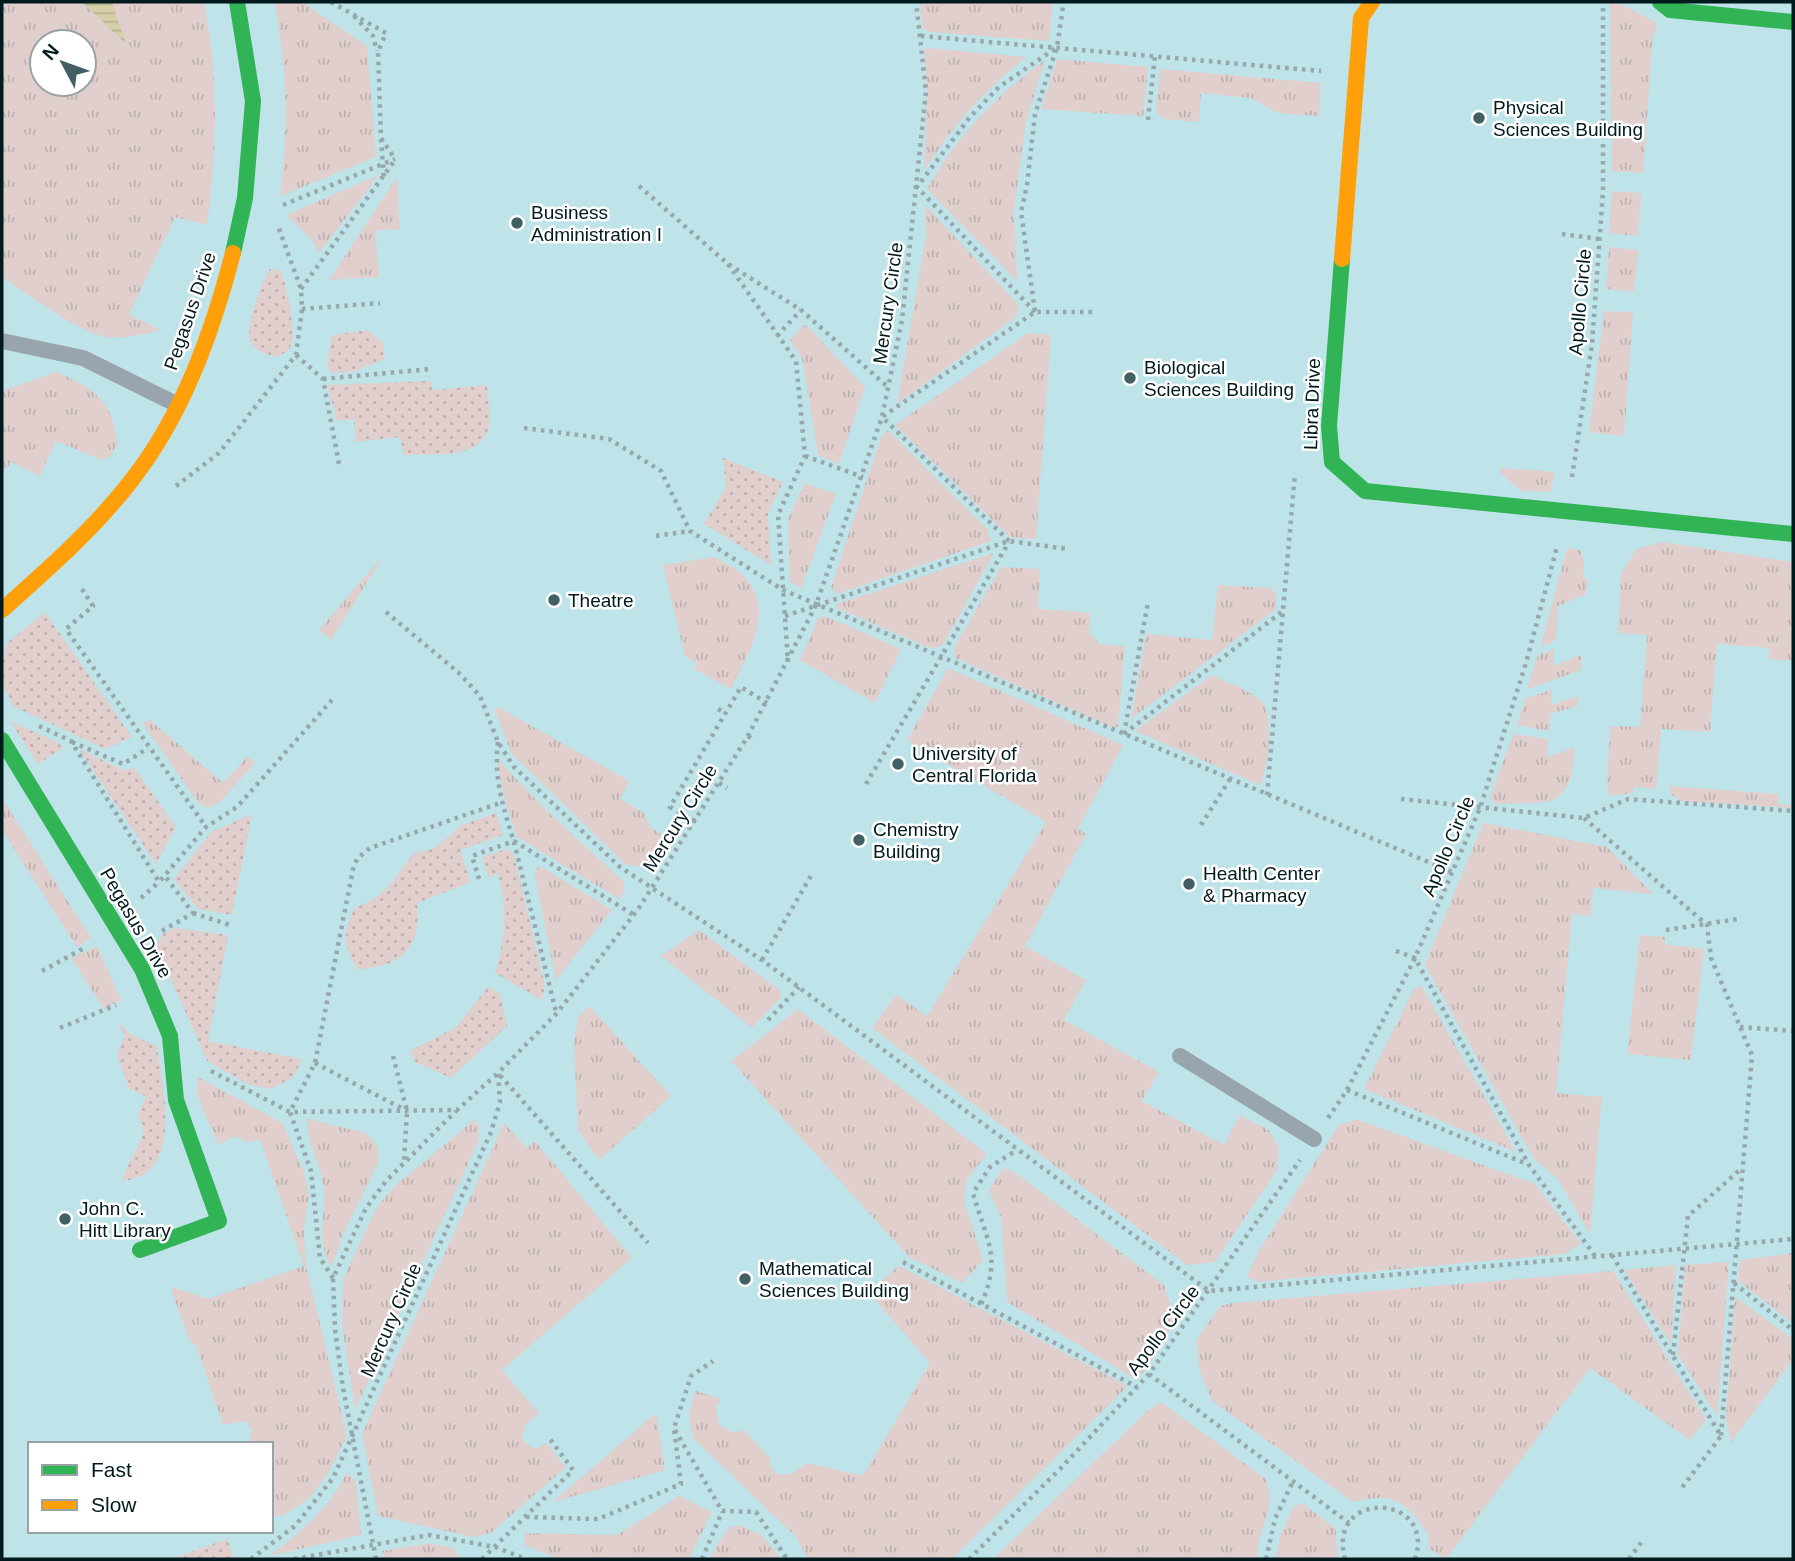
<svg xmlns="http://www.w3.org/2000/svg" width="1795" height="1561" font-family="Helvetica,sans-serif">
<defs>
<pattern id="grass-tufts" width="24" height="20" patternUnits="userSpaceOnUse" patternTransform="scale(1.75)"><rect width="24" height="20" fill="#e0cfcd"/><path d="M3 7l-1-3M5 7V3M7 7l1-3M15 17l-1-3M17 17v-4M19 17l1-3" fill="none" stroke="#beb1b0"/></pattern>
<pattern id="park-dots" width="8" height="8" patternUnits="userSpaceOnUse" patternTransform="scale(1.75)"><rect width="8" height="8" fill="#e0cfcd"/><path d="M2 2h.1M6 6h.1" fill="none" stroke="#beb1b0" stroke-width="1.8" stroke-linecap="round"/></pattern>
<pattern id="water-rules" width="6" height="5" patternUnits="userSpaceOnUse" patternTransform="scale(1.75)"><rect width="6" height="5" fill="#d7cfa8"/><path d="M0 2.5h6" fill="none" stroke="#b7b190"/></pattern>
</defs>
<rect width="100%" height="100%" fill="#bee3e8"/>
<g fill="url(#grass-tufts)" fill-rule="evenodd">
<path d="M2,2H82L124,43L112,2H204C219,77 217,150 207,225L175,217L129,314L160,330C142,335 125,339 106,337C81,334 25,292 2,277ZM42,42H84V84H42Z"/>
<path d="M274,2H302L367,46L376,157L280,196C288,129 288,68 274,2Z"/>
<path d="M920,2H1053L1049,41L930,32L922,28Z"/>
<path d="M1610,2H1617L1657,23L1656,33L1653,34L1643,173L1612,171Z"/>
<path d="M927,48L1027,57C985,89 953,126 924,170L927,91L924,51Z"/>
<path d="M1057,59L1148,67L1143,116L1041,109Z"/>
<path d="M1045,60L1026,122L1014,209L1017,281L927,189C959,134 993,98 1045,60Z"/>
<path d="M1160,69L1321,83L1319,116L1277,113L1251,98L1201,93L1199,122L1164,119L1156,112Z"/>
<path d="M379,175L319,253L311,239L286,215Z"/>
<path d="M397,177L400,229L375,231L379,277L329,280Z"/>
<path d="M1612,191L1641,193L1638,236L1609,233Z"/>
<path d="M925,205L1019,305L1016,317L897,404L926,235Z"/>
<path d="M1609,247L1638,250L1634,292L1606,289Z"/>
<path d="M1604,311L1633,312L1624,436L1589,432Z"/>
<path d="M805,324L865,387L839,464L818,455L802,358L790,340Z"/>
<path d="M1028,333L1051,335L1036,539L1011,538L895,425Z"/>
<path d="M57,372C94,389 114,401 117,445L111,455L102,460L56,441L40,476L11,462L2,474V391Z"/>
<path d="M888,430L988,530L991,541L837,594L831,587L881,437Z"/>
<path d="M1501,468L1555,472L1551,492L1521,491L1500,473Z"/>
<path d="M805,483L836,494L801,588L790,582L788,519Z"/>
<path d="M1662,542L1793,562V661L1769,659V648L1717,644L1710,732L1661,729L1656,789L1634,787L1633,793L1610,796L1607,786L1610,726L1640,727L1647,635L1618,633L1621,574L1636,549Z"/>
<path d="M1567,548L1580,550L1584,561L1583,578L1588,579L1586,594L1558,606L1556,640L1541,646Z"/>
<path d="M385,553L331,640L319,630Z"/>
<path d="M994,553L943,645L932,649L837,608L836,604Z"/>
<path d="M714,557C722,562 734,567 742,574C778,611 748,653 731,689L694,669L697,663L685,656L663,565Z"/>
<path d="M1001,567L1040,569L1038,609L1090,613L1089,633L1099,644L1125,646L1118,727L1114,728L955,658L954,648Z"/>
<path d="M1218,585L1271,588L1277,596L1275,610L1131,719L1146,634L1212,640Z"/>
<path d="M825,616L901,649L875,703L800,660L818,619Z"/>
<path d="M1554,649L1553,666L1582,655L1581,670L1527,689L1538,655Z"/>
<path d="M948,668L1123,745L1078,829L1086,834L1025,946L1086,980L1064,1020L1159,1072L1142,1101L1224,1145L1240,1115L1270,1131L1279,1149L1277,1170L1215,1262L1187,1265L872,1028L896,995L927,1016L1046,822L907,740Z"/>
<path d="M1212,675C1226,683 1250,690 1261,701C1275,714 1268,769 1260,785L1135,731Z"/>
<path d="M1552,690L1551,705L1578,696L1577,706L1550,714L1549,731L1517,725L1526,698Z"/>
<path d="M498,707L629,781L620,799L644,813L650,827L664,836L666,841C653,857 647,872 625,864L512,754L494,709Z"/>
<path d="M149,719L223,783L248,756L255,763L219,803L208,808L199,804L143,724Z"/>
<path d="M1513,734L1548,739L1547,757L1575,747C1571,811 1551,802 1496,804L1490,798Z"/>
<path d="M497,759L548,812L623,881L625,892L619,899L517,837L504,799Z"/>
<path d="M1669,786L1778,794V804L1793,805V808L1682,801L1671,795Z"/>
<path d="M2,798L91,938L77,947L2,830Z"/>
<path d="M1483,823L1607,847L1653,894L1593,888L1591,916L1572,914L1556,1093L1602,1097L1590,1234L1557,1178L1534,1159L1425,965Z"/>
<path d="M540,866L612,910L556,980L534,872Z"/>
<path d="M699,930L780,990L781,997L752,1028L661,956Z"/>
<path d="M1640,935L1665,937V944L1704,949L1691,1060L1627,1054Z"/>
<path d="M97,946L121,1000L104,1009L71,958Z"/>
<path d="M1421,985L1516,1152L1364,1089L1414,989Z"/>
<path d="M589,1006L671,1096L599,1160L578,1130L574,1041L578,1018Z"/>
<path d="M798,1009L987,1154L967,1179L964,1200L983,1260L962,1283L909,1257L731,1061Z"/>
<path d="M198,1077L282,1123L304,1172L309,1195L304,1231L306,1266L347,1436L329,1472L309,1499L282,1516H271V1444H249L252,1430L245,1421L223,1425L196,1345L190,1342L170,1286L208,1299L304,1266L260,1140L247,1142L235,1136L218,1145L197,1095Z"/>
<path d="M308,1119L366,1133L378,1147V1163L343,1234L332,1267C314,1243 328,1210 323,1182C319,1159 306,1143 308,1119Z"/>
<path d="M1356,1119L1535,1184L1581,1244L1564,1254L1256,1282L1247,1276L1260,1249L1338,1126Z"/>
<path d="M474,1120L479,1126V1140L355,1410L342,1324L343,1279L377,1207L397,1184Z"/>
<path d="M504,1123L527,1148L535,1141L632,1258L502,1370L539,1413L525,1426L522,1440L535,1449L546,1443L566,1467L491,1533L473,1537L378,1516L362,1434Z"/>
<path d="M1003,1168L1013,1171L1164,1285L1175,1318L1161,1348L1137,1380L1007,1302L1001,1217L989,1191Z"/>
<path d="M1793,1253V1323L1738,1281L1740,1260Z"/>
<path d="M1729,1262L1717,1416L1678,1354L1685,1265Z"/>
<path d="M1676,1265L1671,1344L1624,1270Z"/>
<path d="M899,1266L1128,1386L952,1559H808L796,1537L694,1439C687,1420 689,1409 696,1391L722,1399L716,1407L719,1425L734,1433L743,1430L770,1458L771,1468L780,1475L791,1474L807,1463L859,1475L864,1474L930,1363L868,1292Z"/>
<path d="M1613,1271L1706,1420L1690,1440L1590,1368L1446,1559L1428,1548L1429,1536C1407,1502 1394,1491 1353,1502L1212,1401L1200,1371L1196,1341L1220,1306L1232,1303Z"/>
<path d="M1735,1297L1793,1339V1360L1731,1442L1726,1418Z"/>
<path d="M1161,1402L1266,1479C1278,1513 1257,1525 1257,1559H993L1146,1412Z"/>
<path d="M656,1413L665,1470L553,1502Z"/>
<path d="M347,1472L356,1482L361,1535L269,1556C300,1533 330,1508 347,1472Z"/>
<path d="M679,1496L712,1512L689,1559H559L524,1545L525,1533L617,1535Z"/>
<path d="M1302,1503L1336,1529L1337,1559H1276L1280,1537L1293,1507Z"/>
<path d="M738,1525L762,1535L781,1559H709L728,1528Z"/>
<path d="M430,1543L454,1548L460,1559H383L382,1551Z"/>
</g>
<g fill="url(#park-dots)">
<path d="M270,269L280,270C287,282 295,329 292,343C290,351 283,354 276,357C265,354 253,351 250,339C245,325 262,282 270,269Z"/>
<path d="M367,330L383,343L385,359L352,372L330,373L327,364L332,335Z"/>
<path d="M431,381L432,390L487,385C488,398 492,417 488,430C478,461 430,453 404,455L400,437L356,442L354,419L337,421L327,385Z"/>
<path d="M723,458L783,482L768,514L771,565L704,524L726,487Z"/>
<path d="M45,612L52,622L132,737L105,749L13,706L3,685L2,659L8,642Z"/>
<path d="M10,721L59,743L63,748L38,764Z"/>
<path d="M79,749L126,771L134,767L176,827L156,864Z"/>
<path d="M496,813L503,835L460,850L471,882L417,903C422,946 402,968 358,969C342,945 342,933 355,908C389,895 392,880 414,853L433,849L462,825Z"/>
<path d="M252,814L232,915L198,909L174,879L211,832Z"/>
<path d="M507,849L514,855L545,986L542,1000L495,973C506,939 507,908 498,873L488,877L482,857Z"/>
<path d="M175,928L228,935L208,1041L302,1059L294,1077L271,1089L248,1084L207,1061L169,975L157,961L155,948L163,934Z"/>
<path d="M488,987L500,994L507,1026L451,1078L415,1062L410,1051L456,1027Z"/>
<path d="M115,1020L133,1036L157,1046C162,1087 186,1177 121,1181L144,1132L138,1114L146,1096L129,1089L117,1055L125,1035Z"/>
<path d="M227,1539L234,1559H171Z"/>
</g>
<path fill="url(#water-rules)" d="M82,2H112L126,44Z"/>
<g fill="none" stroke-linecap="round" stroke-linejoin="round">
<g stroke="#97a8ac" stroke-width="4.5" stroke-dasharray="3.5 5" stroke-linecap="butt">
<path d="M331,2L386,33L378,52L381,138L395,159"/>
<path d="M354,16L373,36L377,51"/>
<path d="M921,36L1321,71"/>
<path d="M1148,120L1155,56"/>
<path d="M381,139L384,178"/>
<path d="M639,186L728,264L801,310L889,388"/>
<path d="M283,205L395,159"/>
<path d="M1562,234L1600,239"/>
<path d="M728,264L796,361L805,456L778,515L788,662"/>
<path d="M301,289L395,160"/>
<path d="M302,309L380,303"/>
<path d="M1035,311L1021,212L1027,185L1035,114L1057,47L1063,7"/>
<path d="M1035,312L917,187L970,117L999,87L1056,48"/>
<path d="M777,336L801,310"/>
<path d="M296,355L323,379L339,464"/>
<path d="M323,379L430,369"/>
<path d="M524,428L609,439L661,471L690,531L783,590L1452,872"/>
<path d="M805,456L863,477"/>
<path d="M1572,477L1592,344L1603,191V2"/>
<path d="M176,486L219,453L296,355L302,309L301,289L278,226"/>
<path d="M656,536L690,531"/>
<path d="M1009,541L882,417L1035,312H1092"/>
<path d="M82,589L93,606L66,629L206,827"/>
<path d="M386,612L458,672L480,696L498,742L514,767L620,867L762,960L1209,1291L1793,1239"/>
<path d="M785,616L1009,541L1068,549"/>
<path d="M718,709L725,713"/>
<path d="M39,726L71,741L159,882L206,827L237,807L332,700"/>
<path d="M1124,734L1283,611"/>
<path d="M1124,734L1148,602"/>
<path d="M748,736L755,741"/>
<path d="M72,742L123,764L148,748"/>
<path d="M498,742C493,786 506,812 517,854C530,906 543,959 556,1012"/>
<path d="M719,783L727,788"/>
<path d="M866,784L1009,542"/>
<path d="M1267,795L1295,473"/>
<path d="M1401,799L1584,818L1628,799L1793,811"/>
<path d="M1584,818L1707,925L1711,958L1752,1055L1721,1436"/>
<path d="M695,821L670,807L741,687L767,703"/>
<path d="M1201,825L1230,779"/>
<path d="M514,841L634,915"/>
<path d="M479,879L472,856L514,841"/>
<path d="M141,898L159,882"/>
<path d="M193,913L230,925"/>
<path d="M1666,930L1738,919"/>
<path d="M162,931L193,913L165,876"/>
<path d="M1396,951L1415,958L1529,1165L1595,1256"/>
<path d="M762,960L812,874"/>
<path d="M42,971L84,948"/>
<path d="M768,1020L799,987"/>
<path d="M1740,1027L1793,1031"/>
<path d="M60,1028L116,1005"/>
<path d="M393,1056L407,1111L404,1161"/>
<path d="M315,1063L407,1111"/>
<path d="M211,1071L290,1112L457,1110L498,1073L648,1243"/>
<path d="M1347,1090L1527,1164"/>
<path d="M1328,1118L1347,1090L1415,958L1480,808L1526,663L1557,547"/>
<path d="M1612,1255L1721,1436L1681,1489"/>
<path d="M903,1262L1137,1387"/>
<path d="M333,1278L320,1258L311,1171L290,1112L315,1063L353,869L357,859L370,848L500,803"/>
<path d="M1734,1283L1793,1330"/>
<path d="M981,1304C1003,1257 985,1237 973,1193L990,1167L1017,1150"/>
<path d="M1673,1355L1688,1216L1742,1168"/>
<path d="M1149,1374L1349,1523"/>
<path d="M675,1430L722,1511L756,1512L787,1559"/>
<path d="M526,1517L598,1519L681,1484L674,1428L691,1376L713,1361"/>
<path d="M251,1559L295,1526L333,1478L491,1132L500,1102L498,1073L557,1013L639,908L748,736L816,605L882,417L902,320L926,91L916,2"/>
<path d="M294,1559L429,1535L495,1547L526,1559"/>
<path d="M376,1559L343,1388L335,1329L333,1278L366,1208L386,1181L456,1111"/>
<path d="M482,1559L573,1470L550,1439"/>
<path d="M702,1559L722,1512"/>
<path d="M969,1559L1060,1469L1149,1374L1300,1160"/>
<path d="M1266,1559L1275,1519L1293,1481"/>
<path d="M1345,1559C1326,1488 1437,1493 1415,1559"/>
<path d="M1629,1559L1643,1540"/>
</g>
<g stroke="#99a5ac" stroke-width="16">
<path d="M2,341L83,358L178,405"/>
<path d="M1180,1056L1314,1139"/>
</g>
<g stroke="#30b455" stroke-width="16">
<path d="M1660,2L1670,10L1793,22"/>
<path d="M233,253L245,198L253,101L237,2"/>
<path d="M1342,259L1329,426L1332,462L1365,491L1793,534"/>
<path d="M2,740L142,969L170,1036L176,1100L219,1221L140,1250"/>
</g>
<g stroke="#ff9f0a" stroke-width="16">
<path d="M1342,259L1361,18L1372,2"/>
<path d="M2,610C47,570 94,529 131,481C183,415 212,333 233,253"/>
</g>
</g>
<g fill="#426064" stroke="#fff" stroke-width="2.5">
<circle cx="1479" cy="118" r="7"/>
<circle cx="517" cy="223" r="7"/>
<circle cx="1130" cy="378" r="7"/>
<circle cx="554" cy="600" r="7"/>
<circle cx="898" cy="764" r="7"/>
<circle cx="859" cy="840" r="7"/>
<circle cx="1189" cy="884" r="7"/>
<circle cx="65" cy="1219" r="7"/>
<circle cx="745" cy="1279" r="7"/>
</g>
<g text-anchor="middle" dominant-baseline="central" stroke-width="5" stroke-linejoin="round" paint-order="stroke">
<g font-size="19" fill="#001a1d" stroke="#fff" text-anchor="start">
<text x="1493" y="107">Physical<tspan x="1493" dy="22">Sciences Building</tspan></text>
<text x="531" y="212">Business<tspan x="531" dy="22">Administration I</tspan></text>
<text x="1144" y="367">Biological<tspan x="1144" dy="22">Sciences Building</tspan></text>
<text x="568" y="600">Theatre</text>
<text x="912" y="753">University of<tspan x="912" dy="22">Central Florida</tspan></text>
<text x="873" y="829">Chemistry<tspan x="873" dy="22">Building</tspan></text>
<text x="1203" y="873">Health Center<tspan x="1203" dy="22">&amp; Pharmacy</tspan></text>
<text x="79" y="1208">John C.<tspan x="79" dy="22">Hitt Library</tspan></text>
<text x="759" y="1268">Mathematical<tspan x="759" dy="22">Sciences Building</tspan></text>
</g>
<g font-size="19" fill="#001a1d" stroke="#fff">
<text transform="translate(1580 302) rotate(-85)">Apollo Circle</text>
<text transform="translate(888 303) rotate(-82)">Mercury Circle</text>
<text transform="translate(190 311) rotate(-71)">Pegasus Drive</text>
<text transform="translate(1312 404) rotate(-88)">Libra Drive</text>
<text transform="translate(680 818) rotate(-58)">Mercury Circle</text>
<text transform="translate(1448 846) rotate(-67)">Apollo Circle</text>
<text transform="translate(136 923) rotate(60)">Pegasus Drive</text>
<text transform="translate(391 1320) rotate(-66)">Mercury Circle</text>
<text transform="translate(1163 1330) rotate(-53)">Apollo Circle</text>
</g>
</g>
<rect width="1795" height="1561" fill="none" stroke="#001a1d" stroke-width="7"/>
<rect x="28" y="1442" width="245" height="91" fill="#ffffff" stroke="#99a3a5" stroke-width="2"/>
<rect x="42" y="1465" width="35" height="10" fill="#30b455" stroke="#99a3a5" stroke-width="2"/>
<text x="91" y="1477" font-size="21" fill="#001a1d">Fast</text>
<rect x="42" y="1500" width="35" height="10" fill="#ff9f0a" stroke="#99a3a5" stroke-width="2"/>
<text x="91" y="1512" font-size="21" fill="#001a1d">Slow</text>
<g transform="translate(63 63) rotate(311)"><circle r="33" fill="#ffffff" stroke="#99a3a5" stroke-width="2"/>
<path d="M0-5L12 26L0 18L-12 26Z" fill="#426064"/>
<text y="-10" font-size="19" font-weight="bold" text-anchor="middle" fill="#001a1d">N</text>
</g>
</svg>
